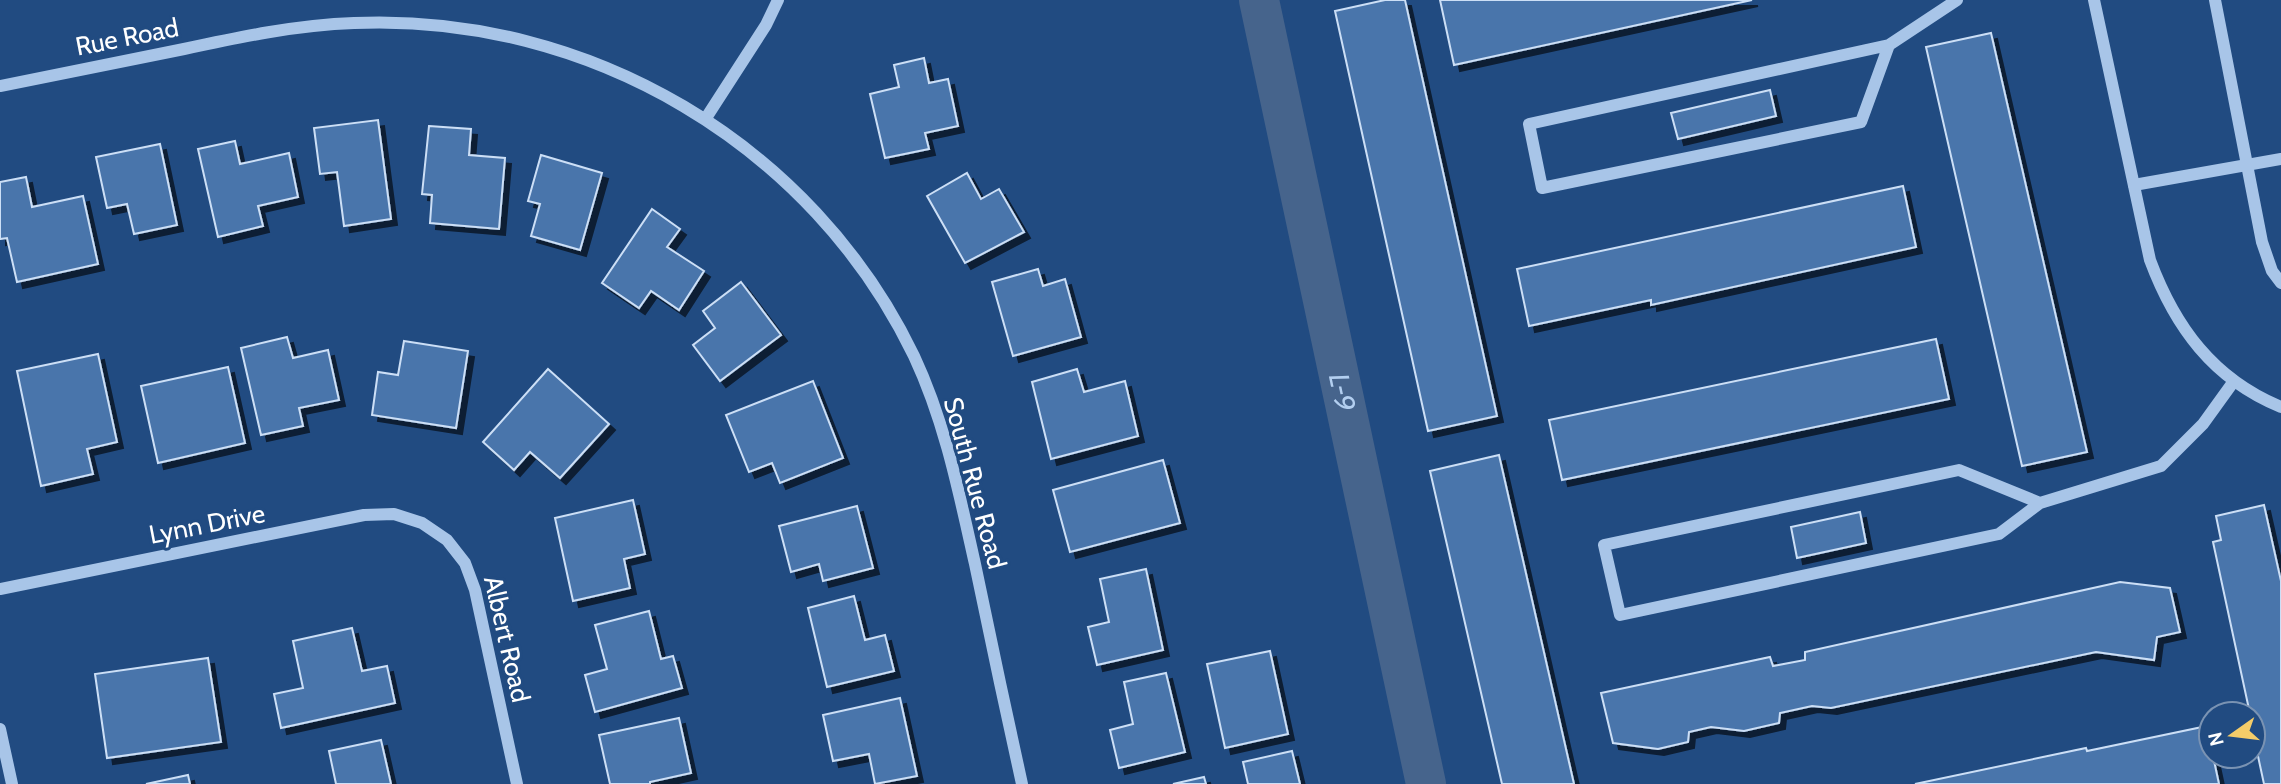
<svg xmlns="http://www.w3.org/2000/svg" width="2281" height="784" font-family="Cabin,sans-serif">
<defs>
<filter id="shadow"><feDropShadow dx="6" dy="6" stdDeviation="0" flood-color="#0009"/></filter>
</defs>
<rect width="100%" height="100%" fill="#214b81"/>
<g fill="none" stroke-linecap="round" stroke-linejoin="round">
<path stroke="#46648c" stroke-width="40" id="s1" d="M1259,0L1426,784"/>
</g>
<g fill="#4a75ab" stroke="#ccdff6" stroke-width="2" filter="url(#shadow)">
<path d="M1385,0H1405L1497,416L1428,431L1335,11Z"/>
<path d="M1440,0H1752L1454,65Z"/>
<path d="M1991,33L2087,452L2022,466L1926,47Z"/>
<path d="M924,58L929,83L948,79L958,126L925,133L929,149L885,158L870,94L899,87L894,65Z"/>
<path d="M1770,90L1776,116L1678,139L1671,113Z"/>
<path d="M378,120L391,219L344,226L337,172L320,174L314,128Z"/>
<path d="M429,126L471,129L469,155L505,158L499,229L430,223L432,195L422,194Z"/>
<path d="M235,141L240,164L289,153L298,197L258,206L263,226L218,237L198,149Z"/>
<path d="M160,144L177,225L134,234L127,204L107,208L96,157Z"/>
<path d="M541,155L602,173L580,250L531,236L540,204L528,201Z"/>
<path d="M967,173L981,199L999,189L1024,232L965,263L927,196Z"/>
<path d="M26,177L32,207L83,196L98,264L17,282L7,238L0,239V182Z"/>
<path d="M1903,186L1916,247L1651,305V300L1529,326L1517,269Z"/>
<path d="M652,209L680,229L667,247L704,271L679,310L651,291L639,308L602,283Z"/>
<path d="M1038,269L1043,286L1065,279L1081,337L1013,356L992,282Z"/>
<path d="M741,282L781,335L720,381L693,345L715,328L703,311Z"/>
<path d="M287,337L293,358L328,350L339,400L299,408L303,426L261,435L241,348Z"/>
<path d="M1936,339L1949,399L1562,480L1549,420Z"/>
<path d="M404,341L468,351L456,428L372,415L378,372L398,375Z"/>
<path d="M98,354L117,442L87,449L93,474L41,486L17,371Z"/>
<path d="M228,367L245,443L158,463L141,386Z"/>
<path d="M548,369L609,424L560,478L530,452L514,470L483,442Z"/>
<path d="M1077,369L1084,392L1125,381L1138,436L1051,459L1032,382Z"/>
<path d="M813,381L843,458L780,483L772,463L749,472L726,415Z"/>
<path d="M1499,455L1574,784H1502L1430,471Z"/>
<path d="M1163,460L1180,523L1070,552L1053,490Z"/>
<path d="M633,500L645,554L624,559L630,588L573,601L555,518Z"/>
<path d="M2264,505L2281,581V784H2264L2253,733V714H2250L2213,542L2221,540L2216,516Z"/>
<path d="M857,506L873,568L823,581L819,564L791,572L779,526Z"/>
<path d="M1860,512L1866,543L1797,558L1791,527Z"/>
<path d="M1146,569L1163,650L1097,665L1088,627L1109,622L1100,579Z"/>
<path d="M2120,582L2170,588L2180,632L2157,637L2154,660L2096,652L1831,708L1812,706L1780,713L1779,723L1744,731L1711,727L1689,732L1688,742L1658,749L1613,743L1601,693L1770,657L1773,666L1805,660V652Z"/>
<path d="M854,596L865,640L885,635L894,671L827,687L808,608Z"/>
<path d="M649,611L661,659L673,656L682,688L595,712L585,675L607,669L595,625Z"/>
<path d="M352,628L362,671L387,666L395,703L281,728L274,694L303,688L293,641Z"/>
<path d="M1270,651L1288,734L1225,748L1207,664Z"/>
<path d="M208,658L221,742L107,758L95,674Z"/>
<path d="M1166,673L1185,752L1119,768L1110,730L1133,724L1124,682Z"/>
<path d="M900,698L917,776L875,784L869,754L833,761L823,715Z"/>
<path d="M679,718L691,773L650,782V784H610L599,735Z"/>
<path d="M2207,726L2211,756H2213L2219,784H1915L2086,748L2087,751Z"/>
<path d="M381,740L391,784H336L329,751Z"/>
<path d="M1292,751L1300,784H1248L1243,762Z"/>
<path d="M188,775L190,784H146Z"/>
<path d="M1204,777L1206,784H1173Z"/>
</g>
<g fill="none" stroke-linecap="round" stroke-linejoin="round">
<g stroke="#a8c5e8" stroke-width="12">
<path d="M2094,0L2150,260C2175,327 2213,379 2281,407"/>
<path d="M2215,0L2262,242L2272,271L2281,283"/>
<path d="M1889,45L1861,122L1542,188L1529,124L1889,45L1957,0"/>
<path d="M0,86C61,74 122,61 184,49C240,37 296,25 354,23C588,13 812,144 914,356C945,422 959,493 975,564C990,637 1006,711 1022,784"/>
<path d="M706,118L766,25L778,0"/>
<path d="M2134,185L2281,159"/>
<path d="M2040,503L1999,534L1620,615L1604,545L1959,470L2040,503L2161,466L2203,424L2234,381"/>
<path d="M0,589L364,515L394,514L422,523L447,540L465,563L475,590L517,784"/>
<path d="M0,729L12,784"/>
</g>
</g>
<g text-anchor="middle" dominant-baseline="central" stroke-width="6" stroke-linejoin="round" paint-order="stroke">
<g font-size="26" fill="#fff" stroke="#214b81">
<text transform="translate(127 37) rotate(-11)">Rue Road</text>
<text transform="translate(975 483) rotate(75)">South Rue Road</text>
<text transform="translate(207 524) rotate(-11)">Lynn Drive</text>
<text transform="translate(507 639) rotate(77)">Albert Road</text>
</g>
<g font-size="28" font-style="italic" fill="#b3cff0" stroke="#214b81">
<text stroke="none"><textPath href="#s1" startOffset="401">L-9</textPath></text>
</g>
</g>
<g transform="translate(2232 735) rotate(256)"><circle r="33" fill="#214b81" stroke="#7a93b3" stroke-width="2"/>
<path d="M0-5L12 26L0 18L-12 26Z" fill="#f4cc69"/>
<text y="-10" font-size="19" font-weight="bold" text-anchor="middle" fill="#ffffff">N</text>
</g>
</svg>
